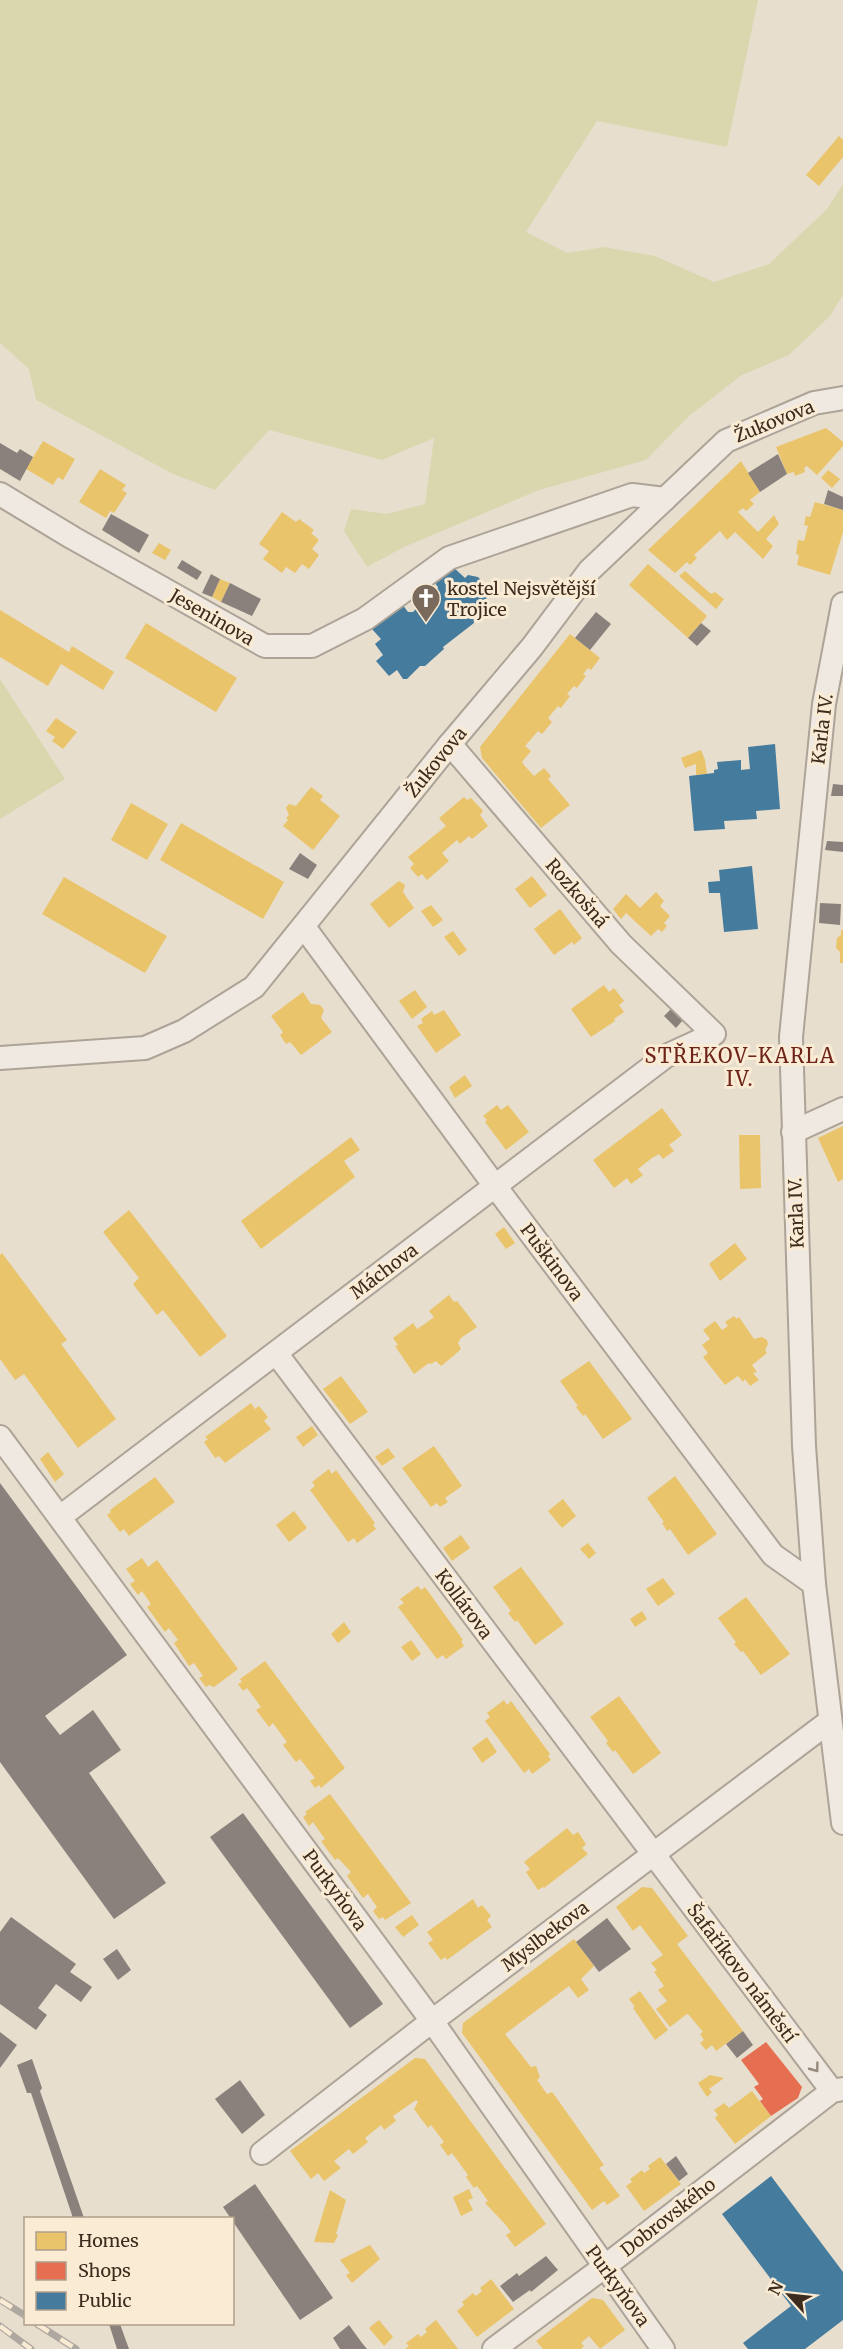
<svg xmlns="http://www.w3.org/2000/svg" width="843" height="2349" font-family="Merriweather,serif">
<rect width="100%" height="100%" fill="#e8dece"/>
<g fill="#dad7af">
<path d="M0,0H758L727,147L597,121L526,232L567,253L604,247L655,256L714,282L769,264L827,209L843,184V295L830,316L789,355L742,375L689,416L646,460L539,490L402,548L367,567L344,531L351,509L387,514L425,504L434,438L382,460L269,430L215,490L173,474L36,400L29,369L0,343Z"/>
<path d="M0,679L65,779L0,819Z"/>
</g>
<g fill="#e9c46a">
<path d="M839,136L843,140V157L819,186L806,175Z"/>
<path d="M826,428L843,442V446L817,475L807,466L804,468L805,472L795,476L794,472L787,474L776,447Z"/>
<path d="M43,441L75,459L63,480L58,477L53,485L26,469Z"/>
<path d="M741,461L760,492L750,500L754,504L746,511L743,508L738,512L758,532L774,515L779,524L766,539L773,546L763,559L735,532L727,540L720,531L694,555L697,558L690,565L687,562L675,573L648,550Z"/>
<path d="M100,469L126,485L122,490L127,493L114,513L110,511L106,518L79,502Z"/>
<path d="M828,470L840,479L832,488L821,478Z"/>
<path d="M815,502L843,510V532L830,575L797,565L799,555L796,554L798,540L804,541L808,526L804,525L806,516L810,517Z"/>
<path d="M282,512L296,522L299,519L314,530L311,533L319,540L312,549L319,555L309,569L302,564L295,573L286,567L282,573L263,559L269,551L259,544Z"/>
<path d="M159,543L171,550L165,560L152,553Z"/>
<path d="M648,564L707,616L688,638L629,585Z"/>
<path d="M685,571L711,594L715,592L724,599L716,609L679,576Z"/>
<path d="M220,579L230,583L221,602L212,597Z"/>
<path d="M0,610L69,652L72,646L114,672L103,690L61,664L48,686L0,657Z"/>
<path d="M146,623L237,678L216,712L125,658Z"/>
<path d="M570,634L600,658L591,670L588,668L583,674L586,676L577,688L574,686L567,694L570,696L561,708L558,706L548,718L552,722L542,734L538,731L525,746L531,751L522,762L524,765L534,776L544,768L551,776L548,779L570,805L541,828L482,758L480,747Z"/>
<path d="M56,718L77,732L63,749L52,741L55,737L46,731Z"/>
<path d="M701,750L705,760L707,774L696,775V764L685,768L681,758Z"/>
<path d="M311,787L323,796L320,800L340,816L313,850L283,826L288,820L286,818L289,815L286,808L289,804L296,806Z"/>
<path d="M464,797L467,800L471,798L483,811L480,815L488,826L472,839L469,836L460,844L457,840L442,853L449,861L427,880L422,874L418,877L410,868L414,864L408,857L446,826L439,818Z"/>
<path d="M131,803L168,824L147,860L111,840Z"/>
<path d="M181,823L284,882L263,919L160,860Z"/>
<path d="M532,876L547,895L530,908L515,889Z"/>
<path d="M64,877L167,936L145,973L42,914Z"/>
<path d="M399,881L405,885L403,892L414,908L389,928L370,904Z"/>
<path d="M656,892L664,901L660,906L670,916L664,923L667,926L662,932L658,929L651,936L626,913L621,919L613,909L626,894L640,908Z"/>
<path d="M431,905L443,920L433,927L421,911Z"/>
<path d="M560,909L582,938L574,945L572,942L554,955L534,929Z"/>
<path d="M841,930H843V963H840V952L836,948L837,938L841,935Z"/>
<path d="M453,931L467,950L459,956L444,937Z"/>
<path d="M604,985L609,992L614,988L624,1001L619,1005L624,1012L614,1019L615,1021L591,1037L571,1009Z"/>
<path d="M415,990L427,1007L412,1019L399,1001Z"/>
<path d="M303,992L311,1004L320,1005L324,1010L321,1018L332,1032L301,1055L290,1042L286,1044L280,1035L283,1032L271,1016Z"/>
<path d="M444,1010L461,1035L436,1053L417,1026L423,1023L421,1019L432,1011L434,1015Z"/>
<path d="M465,1075L472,1086L455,1098L449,1087Z"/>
<path d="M497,1105L501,1110L508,1105L529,1132L506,1150L485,1122L487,1120L483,1116Z"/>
<path d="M662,1108L682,1135L669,1145L674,1151L663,1159L659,1154L652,1158L638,1169L643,1175L631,1184L627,1178L614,1188L593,1160Z"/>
<path d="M843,1126V1179L838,1182L818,1138Z"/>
<path d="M739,1135H760L761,1188L740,1189Z"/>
<path d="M351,1137L360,1150L344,1161L355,1177L261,1249L241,1221Z"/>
<path d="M129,1210L227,1336L200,1357L163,1310L157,1315L133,1284L139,1278L103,1232Z"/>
<path d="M504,1227L515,1243L506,1249L495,1234Z"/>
<path d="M735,1243L747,1259L720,1281L709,1264Z"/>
<path d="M2,1253L67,1340L61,1344L116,1419L78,1448L24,1374L15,1380L0,1359V1255Z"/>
<path d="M449,1295L454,1302L457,1301L477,1327L461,1338L458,1343L461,1349L451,1358L441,1366L436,1361L431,1364L429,1363L414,1374L395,1346L398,1345L393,1338L413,1323L417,1329L426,1323L434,1317L429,1311Z"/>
<path d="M734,1316L737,1319L739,1317L754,1339L762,1337L767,1340L768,1344L765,1350L767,1353L752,1365L757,1372L753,1373L759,1380L750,1386L745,1379L743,1382L738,1376L725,1385L703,1357L708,1353L702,1345L710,1339L703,1330L715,1321L722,1330L728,1326L725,1322Z"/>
<path d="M589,1361L632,1419L603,1439L585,1414L583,1416L576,1407L578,1406L560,1381Z"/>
<path d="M341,1376L368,1412L350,1424L323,1389Z"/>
<path d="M251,1403L255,1409L259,1406L268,1417L264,1421L271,1429L225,1463L219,1456L215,1458L204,1442L208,1439L205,1437Z"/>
<path d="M312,1426L318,1435L303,1447L296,1437Z"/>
<path d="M434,1446L462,1486L445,1498L448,1502L440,1507L437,1503L431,1507L402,1468Z"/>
<path d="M388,1448L395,1457L382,1466L375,1457Z"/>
<path d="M48,1452L64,1474L55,1482L40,1459Z"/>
<path d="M329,1469L332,1474L336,1470L375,1523L373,1525L376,1529L357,1543L354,1538L348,1542L310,1490L315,1486L312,1482Z"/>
<path d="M675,1476L717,1534L688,1555L670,1529L667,1531L662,1523L664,1522L647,1498Z"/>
<path d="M155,1477L175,1502L129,1536L124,1529L120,1532L107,1515L111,1512L110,1510Z"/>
<path d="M563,1499L576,1516L562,1528L548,1511Z"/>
<path d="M294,1511L307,1528L289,1542L276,1525Z"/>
<path d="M461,1535L470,1548L452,1561L443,1548Z"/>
<path d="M588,1543L596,1553L589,1559L580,1549Z"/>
<path d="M142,1558L148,1567L157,1560L238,1669L214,1687L209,1685L206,1687L199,1678L203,1676L194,1663L189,1666L174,1643L178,1640L169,1628L165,1632L147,1607L151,1604L142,1591L138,1595L130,1584L135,1581L126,1569Z"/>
<path d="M521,1567L564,1624L535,1645L517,1620L515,1622L508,1613L511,1611L493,1587Z"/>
<path d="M663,1578L675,1594L658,1606L646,1589Z"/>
<path d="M418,1586L421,1590L425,1587L463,1640L461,1641L464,1646L446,1659L443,1655L437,1659L398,1607L404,1603L400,1599Z"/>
<path d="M746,1597L790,1654L761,1675L743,1651L741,1652L734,1644L736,1642L718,1618Z"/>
<path d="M642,1611L647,1619L635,1627L630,1619Z"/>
<path d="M344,1622L351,1632L338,1643L331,1634Z"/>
<path d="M411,1640L421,1654L412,1661L401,1647Z"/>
<path d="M265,1661L345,1768L321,1788L319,1785L315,1788L310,1781L315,1778L300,1759L296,1762L283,1745L287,1742L281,1734L273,1723L269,1727L256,1710L261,1707L247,1688L243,1691L238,1684L242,1682L240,1679Z"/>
<path d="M619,1696L661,1753L633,1774L615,1750L613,1752L606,1743L608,1741L590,1717Z"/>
<path d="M504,1700L507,1705L511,1701L550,1754L548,1756L551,1760L532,1774L529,1769L524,1773L485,1721L490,1717L487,1713Z"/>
<path d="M487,1737L497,1752L482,1763L472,1748Z"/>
<path d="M330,1794L411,1903L385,1920L383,1917L379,1919L373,1911L377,1907L368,1894L363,1898L347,1876L351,1872L338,1858L335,1860L321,1841L325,1839L313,1822L309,1826L303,1817L307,1814L305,1812Z"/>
<path d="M567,1828L573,1835L578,1832L586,1844L582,1848L588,1854L544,1888L543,1887L538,1890L526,1872L530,1869L524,1862Z"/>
<path d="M642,1887L652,1888L688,1936L677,1944L743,2031L716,2051L712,2045L706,2050L700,2043L704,2040L700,2034L703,2032L689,2015L687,2014L670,2027L656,2009L667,2001L658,1990L664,1986L654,1972L657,1970L651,1963L663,1955L640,1925L633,1931L616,1907Z"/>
<path d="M473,1899L478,1908L482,1905L491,1916L487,1920L492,1927L447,1960L445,1957L441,1960L428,1943L433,1940L427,1932Z"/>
<path d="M412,1915L419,1925L403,1937L395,1927Z"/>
<path d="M574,1939L594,1966L581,1979L589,1990L578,1998L569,1986L505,2034L531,2067L536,2066L540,2077L537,2080L547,2094L552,2092L558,2100L604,2165L599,2168L620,2196L607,2205L604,2201L592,2210L462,2033L463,2023Z"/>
<path d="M640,1991L668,2030L655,2040L633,2008L635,2007L629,1999Z"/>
<path d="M415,2058L425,2059L546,2224L515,2247L506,2235L511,2232L505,2224L485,2203L488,2201L477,2186L474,2188L466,2177L468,2175L452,2153L448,2156L440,2145L444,2142L431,2125L428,2128L414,2109L418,2102L416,2100L393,2116L396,2121L384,2130L381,2125L365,2138L368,2142L353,2154L349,2149L334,2161L341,2168L324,2181L318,2173L311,2179L290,2151Z"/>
<path d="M710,2075L724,2078L709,2089L712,2092L707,2097L698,2083Z"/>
<path d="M752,2091L771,2116L735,2144L715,2118L718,2115L714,2110L724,2103L729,2108Z"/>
<path d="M660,2157L681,2184L644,2211L626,2186L632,2182L630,2179L642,2170L644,2173L650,2169L648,2166Z"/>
<path d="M469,2189L473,2198L468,2200L473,2210L461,2216L453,2197Z"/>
<path d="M330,2190L346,2200L336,2234L338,2235L334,2243L314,2242Z"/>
<path d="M370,2245L380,2259L352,2283L346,2275L350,2273L340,2260Z"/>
<path d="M491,2279L514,2309L477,2337L457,2311L464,2305L462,2302L473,2293L476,2296L482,2291L480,2288Z"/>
<path d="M592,2298L603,2300L625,2330L600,2349L589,2336L581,2343L584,2346L581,2349H543L536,2341Z"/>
<path d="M379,2320L393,2337L384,2346L369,2328Z"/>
<path d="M436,2320L458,2349H405L409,2346L406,2343L418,2334L421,2337L427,2332L425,2329Z"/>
</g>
<path fill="#e76f51" d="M766,2042L802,2087L798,2098L771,2116L760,2101L763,2099L754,2087L759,2084L741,2060Z"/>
<g fill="#457b9d">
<path d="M452,566L465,578L468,575L478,577L488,588L487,598L484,600L487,605L473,616L474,623L443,647L444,649L425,666H420L407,679H403L397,670L389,676L376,661L383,655L375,644L381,639L371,628L402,604L408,612H413L426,598L437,590L438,587L434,582Z"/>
<path d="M775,744L780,809L756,811L757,819L724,821L725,829L694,831L689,776L714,773V770L718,769L717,762L741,760V770L750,769L748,747Z"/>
<path d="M752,866L758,929L724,932L720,893H709L708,882L720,881L719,870Z"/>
<path d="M771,2176L843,2272V2320L805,2349H748L743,2343L791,2306L722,2214Z"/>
</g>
<g fill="#8a817c">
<path d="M0,443L17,453L20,449L33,457L20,481L0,469Z"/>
<path d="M778,454L787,474L760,492L748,473Z"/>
<path d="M828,490L843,497V510L824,504Z"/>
<path d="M111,514L149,535L139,553L102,530Z"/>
<path d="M182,560L202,572L197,580L177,568Z"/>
<path d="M211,574L220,579L212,597L202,593Z"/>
<path d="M230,583L261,599L252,616L221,602Z"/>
<path d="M596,612L611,624L590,650L575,638Z"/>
<path d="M701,623L711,631L697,646L688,638Z"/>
<path d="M833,784L843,785V796H831Z"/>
<path d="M827,841L843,842V852L825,850Z"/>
<path d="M300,853L317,865L308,879L289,869Z"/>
<path d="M820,903L841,904L840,925L819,923Z"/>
<path d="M671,1009L683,1020L676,1028L664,1016Z"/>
<path d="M0,1483L127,1655L45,1716L60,1735L93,1710L121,1750L89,1773L166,1883L114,1919L0,1762Z"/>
<path d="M243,1813L383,2004L350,2028L210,1837Z"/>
<path d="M11,1917L76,1964L70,1972L92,1987L81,2002L56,1984L38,2008L47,2015L36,2030L0,2004V1932Z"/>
<path d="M607,1918L631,1949L599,1972L576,1942Z"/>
<path d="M117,1949L131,1970L118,1980L103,1959Z"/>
<path d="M743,2031L753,2045L737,2058L726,2044Z"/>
<path d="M0,2032L17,2045L0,2068Z"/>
<path d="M32,2059L42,2088L40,2091L84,2218H73L31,2093H27L17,2065Z"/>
<path d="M240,2080L265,2115L242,2134L215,2099Z"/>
<path d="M676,2156L688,2174L679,2181L666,2164Z"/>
<path d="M255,2184L333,2298L300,2320L223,2207Z"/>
<path d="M546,2256L558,2270L531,2292L530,2290L513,2302L500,2286L517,2273L519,2276Z"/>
<path d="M109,2324H120L129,2349H117Z"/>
<path d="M349,2325L362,2343L367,2349H340L333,2338Z"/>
</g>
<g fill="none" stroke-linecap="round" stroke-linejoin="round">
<g stroke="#ada397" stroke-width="26">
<g id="minor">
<path d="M0,494L73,538L265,646H312L365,619L449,558L632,495L665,499"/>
<path d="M843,604L824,704L791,1037L804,1446L814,1584L843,1823"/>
<path d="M304,927L495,1186L773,1555L814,1584"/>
<path d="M0,1058L145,1048L184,1031L254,987L450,744L532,647L589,571L726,441L814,403L843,398"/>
<path d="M793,1132L843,1109"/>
<path d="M276,1353L832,2091"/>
<path d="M0,1437L432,2021L663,2349"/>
<path d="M60,1517L666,1056L714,1034L621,944L450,744"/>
<path d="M262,2153L432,2021L830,1721"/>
<path d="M494,2349L604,2267L832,2091L843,2089"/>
</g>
</g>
<use href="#minor" stroke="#efe9e1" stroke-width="22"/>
<g stroke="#afa8a0" stroke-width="7">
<g id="rail">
<path d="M0,2300L26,2316"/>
<path d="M37,2324L76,2349"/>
<path d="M0,2326L31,2349"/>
</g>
</g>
<use href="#rail" stroke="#f9ebd4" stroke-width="4.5" stroke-dasharray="14" stroke-linecap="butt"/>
</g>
<defs><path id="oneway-chevron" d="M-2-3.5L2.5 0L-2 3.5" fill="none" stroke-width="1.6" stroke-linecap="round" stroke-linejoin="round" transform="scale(1.5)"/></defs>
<use stroke="#968a7f" href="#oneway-chevron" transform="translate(815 2068) rotate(53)"/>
<defs>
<g id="church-pin" transform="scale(1.5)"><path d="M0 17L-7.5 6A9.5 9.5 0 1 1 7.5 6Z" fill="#796a5b" stroke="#f9ebd4"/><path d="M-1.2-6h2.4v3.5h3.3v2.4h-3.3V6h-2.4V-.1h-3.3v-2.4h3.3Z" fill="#fff"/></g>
</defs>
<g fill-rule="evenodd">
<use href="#church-pin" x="426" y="598"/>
</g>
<g text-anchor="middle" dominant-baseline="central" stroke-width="6" stroke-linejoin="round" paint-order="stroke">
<g font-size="18" fill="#3d2b1d" stroke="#f9ebd4">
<text transform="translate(774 421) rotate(-22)">Žukovova</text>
<text transform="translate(212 617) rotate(30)">Jeseninova</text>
<text transform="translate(822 729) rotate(-83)">Karla IV.</text>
<text transform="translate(436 762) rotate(-51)">Žukovova</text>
<text transform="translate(577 893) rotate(49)">Rozkošná</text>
<text transform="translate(796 1213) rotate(-92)">Karla IV.</text>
<text transform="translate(552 1262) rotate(53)">Puškinova</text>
<text transform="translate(384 1271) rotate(-37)">Máchova</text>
<text transform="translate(464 1604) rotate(53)">Kollárova</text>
<text transform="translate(335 1890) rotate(54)">Purkyňova</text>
<text transform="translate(545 1936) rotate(-37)">Myslbekova</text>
<text transform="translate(742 1973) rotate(53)">Šafaříkovo náměstí</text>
<text transform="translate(668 2217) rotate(-38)">Dobrovského</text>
<text transform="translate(618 2286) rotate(54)">Purkyňova</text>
</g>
<g font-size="18" fill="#3d2b1d" stroke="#f9ebd4" text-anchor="start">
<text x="447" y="588">kostel Nejsvětější<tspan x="447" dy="21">Trojice</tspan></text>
</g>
<g font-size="20" letter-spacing="1.5" fill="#6e2419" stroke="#f9ebd4">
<text x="740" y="1055">STŘEKOV-KARLA<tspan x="740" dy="23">IV.</tspan></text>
</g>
</g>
<rect x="24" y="2217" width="210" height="108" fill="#f9ebd4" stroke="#ae9e8b" stroke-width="1.5"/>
<rect x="36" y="2232" width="30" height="18" fill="#e9c46a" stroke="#ae9e8b" stroke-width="1.5"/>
<text x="78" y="2247" font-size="18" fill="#3d2b1d">Homes</text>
<rect x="36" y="2262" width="30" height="18" fill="#e76f51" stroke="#ae9e8b" stroke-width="1.5"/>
<text x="78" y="2277" font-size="18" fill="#3d2b1d">Shops</text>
<rect x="36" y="2292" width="30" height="18" fill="#457b9d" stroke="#ae9e8b" stroke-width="1.5"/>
<text x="78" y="2307" font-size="18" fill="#3d2b1d">Public</text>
<g transform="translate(789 2295) rotate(297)" stroke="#f9ebd4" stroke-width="4.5" paint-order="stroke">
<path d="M0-4.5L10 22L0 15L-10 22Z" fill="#3d2b1d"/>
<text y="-9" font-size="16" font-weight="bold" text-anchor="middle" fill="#3d2b1d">N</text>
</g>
</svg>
